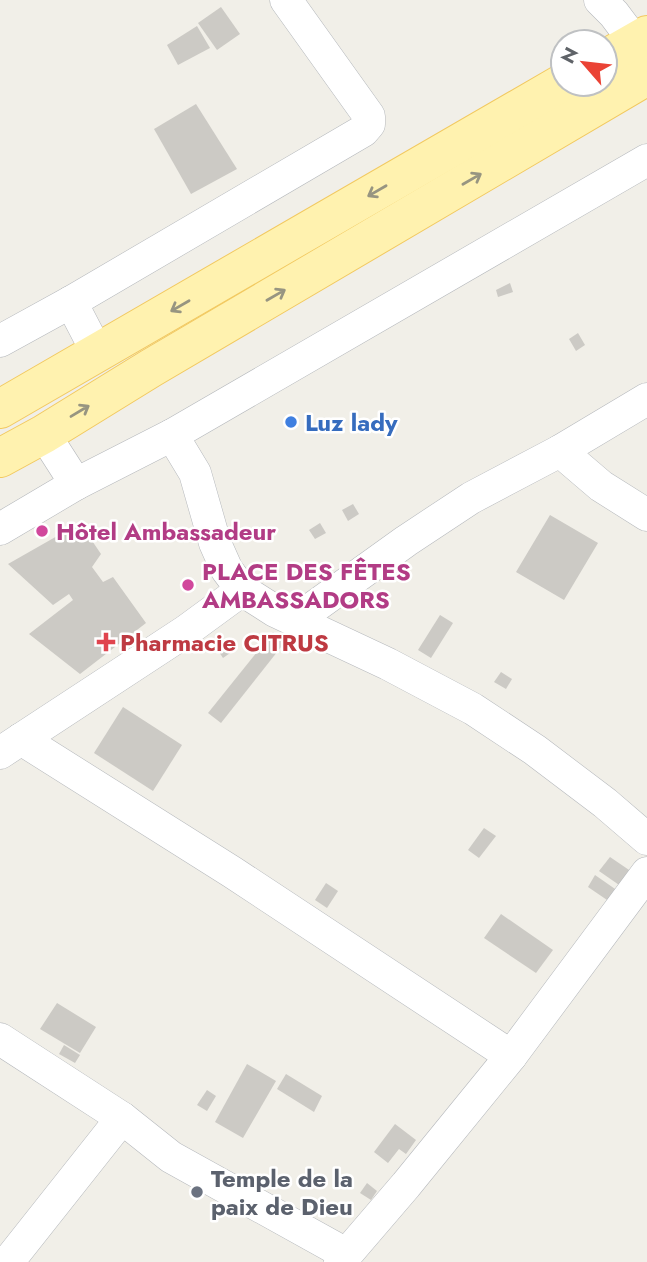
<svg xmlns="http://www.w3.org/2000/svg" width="647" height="1262" font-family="Jost,sans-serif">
<rect width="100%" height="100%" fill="#f1efe8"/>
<g fill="#cccac5">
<path d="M221,7L240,34L217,50L198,23Z"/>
<path d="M197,26L210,48L178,65L167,45Z"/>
<path d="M196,104L237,169L191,194L154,129Z"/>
<path d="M510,283L513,292L498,297L496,290Z"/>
<path d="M578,333L585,345L576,351L569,339Z"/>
<path d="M353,504L359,514L348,521L342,510Z"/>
<path d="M550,515L598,543L564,600L516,572Z"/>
<path d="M80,523L101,554L92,567L103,582L113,577L146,623L80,674L29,634L73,600L69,594L53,605L8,564Z"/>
<path d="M320,523L326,533L315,539L309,530Z"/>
<path d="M440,615L453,623L431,658L418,650Z"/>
<path d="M273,632L285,642L221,723L208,713Z"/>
<path d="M230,640L236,649L223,658L217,649Z"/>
<path d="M501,672L512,679L506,689L494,682Z"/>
<path d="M123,707L182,745L153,791L94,753Z"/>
<path d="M484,828L496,836L479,858L468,850Z"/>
<path d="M610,857L632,872L622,887L599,871Z"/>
<path d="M595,875L618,891L610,902L588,887Z"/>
<path d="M326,883L338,891L327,908L315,900Z"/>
<path d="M501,914L553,950L536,973L484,938Z"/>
<path d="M57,1003L96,1027L80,1053L40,1029Z"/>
<path d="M64,1045L80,1055L75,1063L59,1054Z"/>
<path d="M247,1064L276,1081L243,1138L215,1122Z"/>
<path d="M286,1074L322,1096L314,1112L277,1089Z"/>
<path d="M207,1090L216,1096L207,1111L197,1105Z"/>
<path d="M395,1124L416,1140L406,1154L399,1149L388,1163L374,1152Z"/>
<path d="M367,1183L377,1191L371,1200L360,1193Z"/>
</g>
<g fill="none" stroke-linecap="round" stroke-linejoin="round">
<g stroke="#b5b8bc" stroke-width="33">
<g id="minor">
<path d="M600,0L614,14L647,58"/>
<path d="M71,302L98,354"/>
<path d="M0,341L71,302L363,131L369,124V116L286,0"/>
<path d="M44,434L76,484L172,435L195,473L215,543L227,570L242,590L275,611L388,664L473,709L535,750L605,803L647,839"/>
<path d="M172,435L647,160"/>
<path d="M560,451L601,486L647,515"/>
<path d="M0,529L76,484"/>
<path d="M296,620L406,541L471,498L560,451L647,399"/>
<path d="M21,739L232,872L511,1056"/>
<path d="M0,753L186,631L242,590"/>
<path d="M0,1039L122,1118L171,1157L346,1254"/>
<path d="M8,1262L122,1118"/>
<path d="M340,1262L406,1185L511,1056L647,873"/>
</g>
</g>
<g stroke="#f2c960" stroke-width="40">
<g id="major">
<path d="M605,59L647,35"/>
<path d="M0,409L563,83"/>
<path d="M0,458L44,434L151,368L647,76"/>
</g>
</g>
<use href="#minor" stroke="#fff" stroke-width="32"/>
<use href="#major" stroke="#fff2af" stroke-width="38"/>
</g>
<defs><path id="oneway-shaft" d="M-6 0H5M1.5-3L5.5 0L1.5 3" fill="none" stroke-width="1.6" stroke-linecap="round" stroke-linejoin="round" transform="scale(1.75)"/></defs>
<g stroke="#979581">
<use href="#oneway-shaft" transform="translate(472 179) rotate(-30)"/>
<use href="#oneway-shaft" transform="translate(377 191) rotate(150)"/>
<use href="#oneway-shaft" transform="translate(276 295) rotate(-30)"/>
<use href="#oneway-shaft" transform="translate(180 306) rotate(150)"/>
<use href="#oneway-shaft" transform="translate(80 411) rotate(-31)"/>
</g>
<circle fill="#3f7fe0" stroke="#fff" stroke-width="2.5" cx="291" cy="422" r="7"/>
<g fill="#d1479c" stroke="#fff" stroke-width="2.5">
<circle cx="42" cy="531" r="7"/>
<circle cx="188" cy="585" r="7"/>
</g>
<path fill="#e0444e" stroke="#fff" stroke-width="2.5" d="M102.5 631.5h7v7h7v7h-7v7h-7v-7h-7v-7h7z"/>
<circle fill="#6b7280" stroke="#fff" stroke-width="2.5" cx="197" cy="1192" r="7"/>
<g text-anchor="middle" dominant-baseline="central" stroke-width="5" stroke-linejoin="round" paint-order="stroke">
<g font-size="24" font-weight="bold" fill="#366cbe" stroke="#fff" text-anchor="start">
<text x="305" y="422">Luz lady</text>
</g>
<g font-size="24" font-weight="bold" fill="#b23c85" stroke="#fff" text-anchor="start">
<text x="56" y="531">Hôtel Ambassadeur</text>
<text x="202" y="571">PLACE DES FÊTES<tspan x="202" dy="28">AMBASSADORS</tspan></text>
</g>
<g font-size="24" font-weight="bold" fill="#be3a42" stroke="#fff" text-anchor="start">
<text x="120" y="642">Pharmacie CITRUS</text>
</g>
<g font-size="24" font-weight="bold" fill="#5b616d" stroke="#fff" text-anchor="start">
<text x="211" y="1178">Temple de la<tspan x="211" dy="28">paix de Dieu</tspan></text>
</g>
</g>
<g transform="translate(584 63) rotate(298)"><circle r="33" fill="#ffffff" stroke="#bfc1c3" stroke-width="2"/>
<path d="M0-5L12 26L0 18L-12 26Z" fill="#ea4335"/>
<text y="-10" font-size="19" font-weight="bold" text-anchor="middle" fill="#5f6368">N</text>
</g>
</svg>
